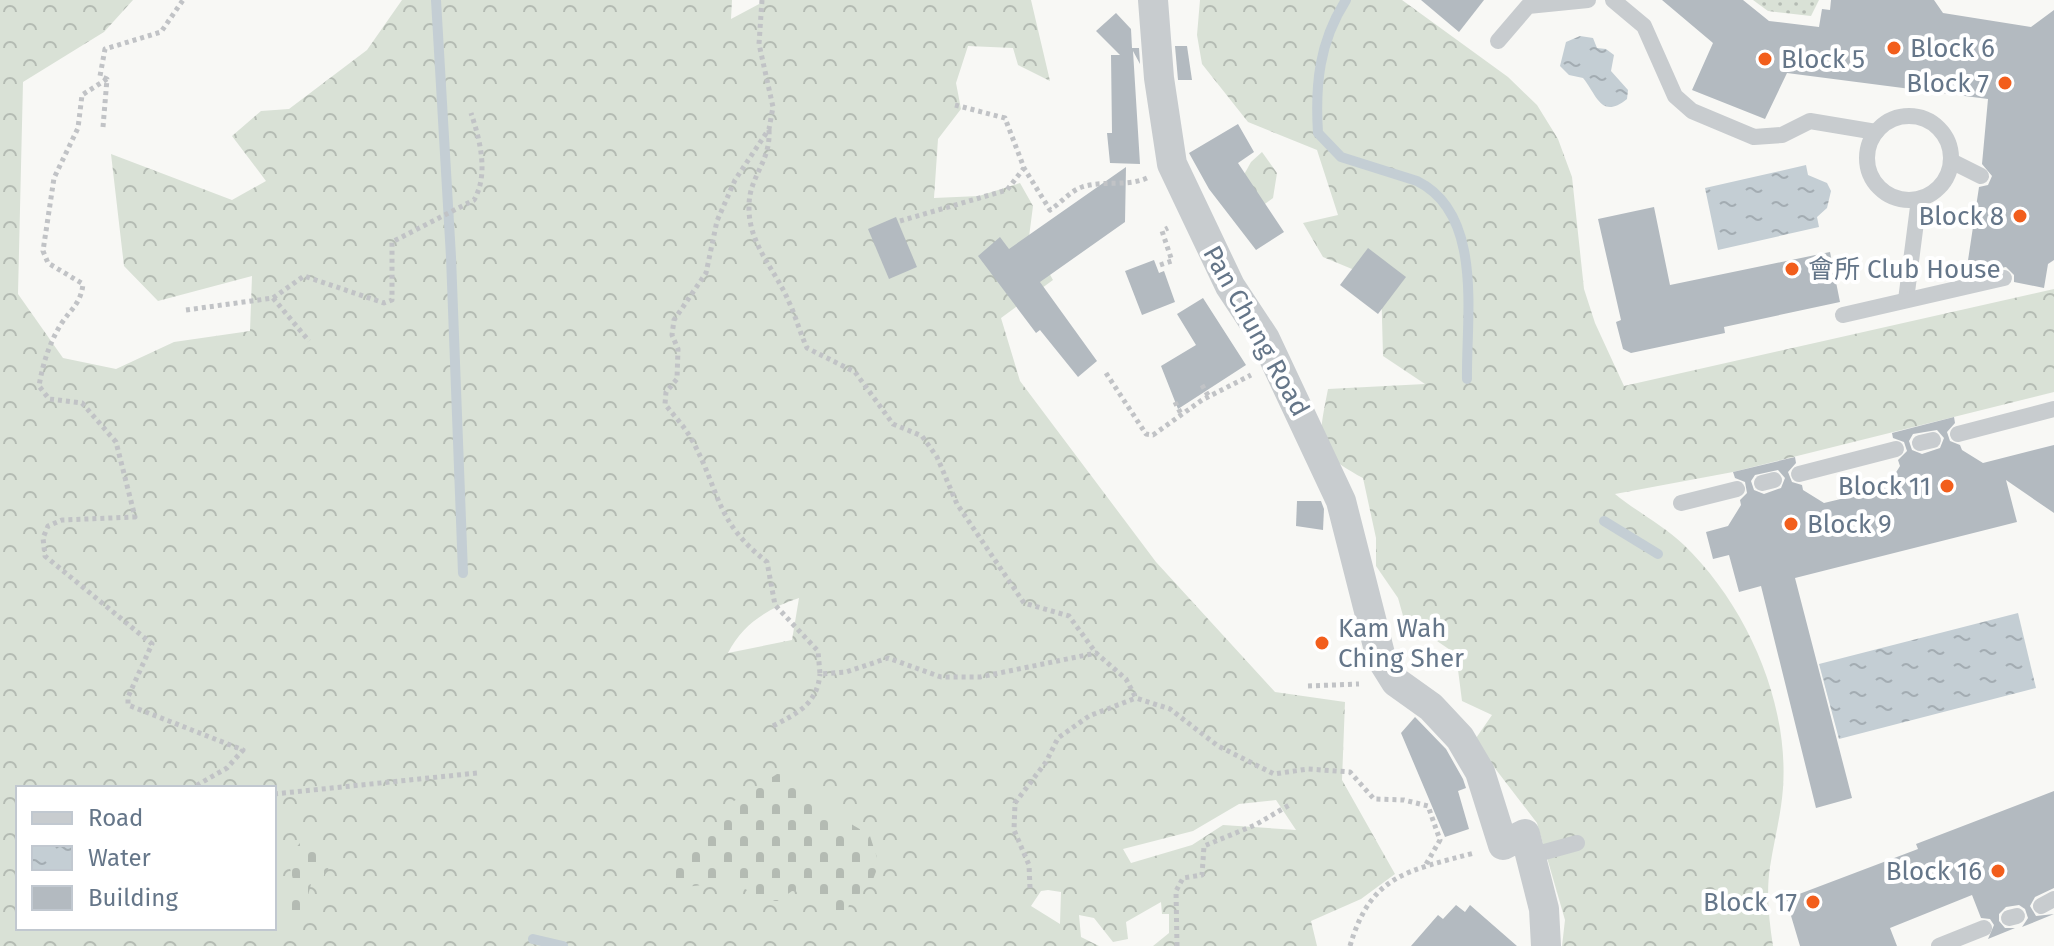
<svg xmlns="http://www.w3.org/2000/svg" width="2054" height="946" font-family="'Fira Sans','Noto Sans TC',sans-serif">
<defs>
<pattern id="green-dots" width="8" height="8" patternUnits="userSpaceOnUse" patternTransform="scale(2)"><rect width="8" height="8" fill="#d9e1d6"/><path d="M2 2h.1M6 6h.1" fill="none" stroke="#b4bbb3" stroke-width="1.8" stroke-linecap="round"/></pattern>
<pattern id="forest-crowns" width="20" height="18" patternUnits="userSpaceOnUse" patternTransform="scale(2)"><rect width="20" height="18" fill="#d9e1d6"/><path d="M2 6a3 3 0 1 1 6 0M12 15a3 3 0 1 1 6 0" fill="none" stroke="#b4bbb3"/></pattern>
<pattern id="cemetery-stones" width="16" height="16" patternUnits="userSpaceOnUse" patternTransform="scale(2)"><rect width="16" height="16" fill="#d9e1d6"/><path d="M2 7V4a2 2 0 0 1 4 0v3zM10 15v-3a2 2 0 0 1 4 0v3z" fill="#b4bbb3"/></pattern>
<pattern id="water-ripples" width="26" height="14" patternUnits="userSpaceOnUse" patternTransform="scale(2)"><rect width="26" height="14" fill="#c4ced4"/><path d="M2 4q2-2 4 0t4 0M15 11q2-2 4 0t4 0" fill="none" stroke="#a3acb2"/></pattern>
</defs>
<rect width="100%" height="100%" fill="#f8f8f5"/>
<path fill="url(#green-dots)" d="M1753,0H1819L1811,16L1768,11Z"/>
<g fill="url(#forest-crowns)" fill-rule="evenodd">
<path d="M0,0H133L104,32L23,82L18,294L63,358L116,369L174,342L250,331L252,276L158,301L124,266L111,154L232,200L266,181L232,136L261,111L289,109L367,50L402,0H732L731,19L761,3L760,0H1031L1050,81L1018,65L1013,48L968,46L956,83L961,109L938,139L934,198L979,196L1020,183L1033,206L1029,237L1053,280L1001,318L1020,381L1156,562L1275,692L1345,702L1342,780L1395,874L1361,899L1311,921L1317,946H1153L1169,933V914H1162L1161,902L1126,922L1128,939L1113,942L1094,918L1079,915L1081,937L1099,946H0ZM799,598L792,640L728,653C743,623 769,608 799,598ZM18,788H274V928H18ZM1276,800L1296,830L1223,825L1192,845L1131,863L1123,849L1193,831L1239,804ZM1048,890L1061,892L1060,924L1031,906L1041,891Z"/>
<path d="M1200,0H1402L1508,77L1537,105L1558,139L1572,177L1584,289L1595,323L1624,386L2054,289V392L1733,472L1615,494C1637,512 1663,525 1684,545C1746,605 1789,701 1783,788C1781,816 1774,840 1770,867C1766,893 1769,920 1773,946H1562L1565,920L1537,823L1474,741L1492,715L1462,701L1456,654L1437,641L1409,637L1398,598L1376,566V538L1363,478C1313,451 1318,441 1328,389L1425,384L1383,356L1381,281L1323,257L1303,223L1338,215L1317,150L1248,122L1202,64L1197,35Z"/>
<path d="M1262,152L1277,173L1273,198L1258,209L1236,189L1251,162Z"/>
</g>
<g fill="url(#cemetery-stones)">
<path d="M777,774C804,774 808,794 827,808C840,818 856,826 870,836L879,864L872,882L849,904L846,922L840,921C824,902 819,894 792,891L778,901H769L731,882L675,888L666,884L667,865L713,829L734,801Z"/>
<path d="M310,840C337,847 335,876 311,884L307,899L302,901V912L291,919L279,909L283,898L290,895L288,884L293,879L287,858L300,843Z"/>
</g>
<g fill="url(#water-ripples)">
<path d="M1580,36L1593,38L1597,48L1606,49L1614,55L1611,71L1628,90L1627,99C1601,120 1597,95 1583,78L1569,75L1560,66L1566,42Z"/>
<path d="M1806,165L1808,175L1827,183L1831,191L1827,208L1817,217L1819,227L1718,250L1705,188Z"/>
<path d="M2018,613L2036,688L1839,739L1819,664Z"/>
</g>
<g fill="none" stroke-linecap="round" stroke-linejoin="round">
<g stroke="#c4ced4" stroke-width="10">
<path d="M436,0L451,257L463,573"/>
<path d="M1346,0C1319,42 1315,85 1318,133L1341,157L1417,181C1484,214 1466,317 1467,379"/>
<path d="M1604,521L1658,554"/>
<path d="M533,939L563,946"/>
</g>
</g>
<g fill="#b3bac0" fill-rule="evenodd">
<path d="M1421,0H1484L1459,32Z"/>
<path d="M1662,0H1743L1769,21L1819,27L1822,9L1830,10L1831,0H1934L1943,13L2031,27L2054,10V260L2048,264L2044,288L2014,282V275L2006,267L1990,270L1967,267L1979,187L1988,185L1992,176L1982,164L1988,99L1787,73L1765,119L1692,90L1713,43Z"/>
<path d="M1116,13L1131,29L1132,48H1139L1140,64L1133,51L1140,164L1110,163L1107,133H1112L1111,55H1120L1096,31Z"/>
<path d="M1175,46H1187L1192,80H1178Z"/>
<path d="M1238,124L1254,152L1238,163L1284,232L1256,250L1209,189L1189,153Z"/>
<path d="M1126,167L1125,222L1040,282L1097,361L1078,377L1040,330L1036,333L978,256L1000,237L1009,249Z"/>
<path d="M1654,207L1670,285L1830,252L1840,302L1724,327L1725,333L1631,353L1623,349L1616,322L1621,320L1598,219Z"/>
<path d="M896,217L917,267L889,279L868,229Z"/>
<path d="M1368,248L1406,277L1378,314L1340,285Z"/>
<path d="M1154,260L1159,273L1164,271L1175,302L1142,315L1125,271Z"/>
<path d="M1203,298L1246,365L1178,409L1161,366L1196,345L1177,314Z"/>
<path d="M1954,417L1955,423L1947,432L1950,441L1960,445L1962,450L1983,463L2054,445V513L2006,480L2017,522L1795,578L1852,798L1816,808L1761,586L1739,592L1729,555L1713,559L1706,532L1728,526L1741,505L1740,500L1747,493L1745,482L1735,478L1733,472L1795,457L1796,463L1788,472L1792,482L1802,485L1803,490L1824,503L1849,497L1887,487L1900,466L1898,460L1907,451L1904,442L1893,438L1892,433ZM1937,430L1944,438L1940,448L1922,454L1912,450L1909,441L1913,434ZM1778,470L1785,478L1781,488L1764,494L1754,490L1751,481L1755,475Z"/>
<path d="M1297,501H1321L1324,509L1323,530L1296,526Z"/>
<path d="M1415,717L1446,749L1463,779L1466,788L1458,791L1469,829L1445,837L1401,733Z"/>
<path d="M2054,791V888L2035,897L2030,906L2036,916L2054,914L2022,927L2028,918L2025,909L2019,905L2006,907L1999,914V921L2005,928H2015L1988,939L1994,925L1990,919L1981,918L1972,895L1890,928L1897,946H1800L1786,899L1918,849L1916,844Z"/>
<path d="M1456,905L1465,912L1470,905L1517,946H1411L1438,915L1443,919Z"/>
</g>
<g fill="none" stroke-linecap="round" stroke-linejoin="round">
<g stroke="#c1c3c6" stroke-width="5" stroke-dasharray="4 4" stroke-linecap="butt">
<path d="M762,0L759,44L773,107L769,129L735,180L717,221L706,273L674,320L672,335L678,349L677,379L666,392L665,404C674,416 685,427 692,440C721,493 714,520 767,562L775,605L818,651L820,674L846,672L888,658L941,677H980L1096,653L1126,679L1136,698L1170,709L1218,746L1274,774L1308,769L1350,772L1374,799L1404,800L1428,806L1440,840L1425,866"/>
<path d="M107,79L82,95L78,128L54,178L43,251L48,263L83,284C81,303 71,309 61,324C49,344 43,363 39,386L49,399L82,403L116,442L135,517L62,520L48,526L43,538L45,556L152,644L128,697V705L243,750L227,768L192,788"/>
<path d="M955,105L1005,118L1024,168L1050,210C1061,203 1070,191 1082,187C1103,180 1127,187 1147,178"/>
<path d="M103,127L107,79L100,76L105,49L161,32L183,0"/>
<path d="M769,130C771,162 749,176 749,206C748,244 775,269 789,302C796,317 800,333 807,348L855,372L893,424L922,436L937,457L957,504L1024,603L1069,616L1096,653"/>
<path d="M900,221L1007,190L1024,168"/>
<path d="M1160,265L1172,261L1162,231L1168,228"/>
<path d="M273,298L309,341"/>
<path d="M186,310L273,298L304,276L384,303L392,300V242L474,200C489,174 480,140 471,113"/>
<path d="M1106,373L1146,434L1153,435L1202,400L1251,375"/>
<path d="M1202,385L1209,397"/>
<path d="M1175,402L1181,414"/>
<path d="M1308,686L1359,684"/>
<path d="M773,726C798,713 817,704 820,674"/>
<path d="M274,794L477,773"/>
<path d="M17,805H18"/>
<path d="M1030,888L1029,865L1014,830L1015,803L1046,762L1058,738L1089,716L1136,698"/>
<path d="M1177,946L1176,891L1183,878L1202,875L1204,846L1255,825L1291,804"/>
<path d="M1350,946C1371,874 1408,871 1474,853"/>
</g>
<g stroke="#c8cccf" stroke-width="16">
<path d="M1613,0L1644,26L1675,96L1692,111L1754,137L1782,135L1810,121L1876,132"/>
<path d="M1498,41L1528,6L1588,0"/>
<circle cx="1909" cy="158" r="42"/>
<path d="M1951,161L1981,176"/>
<path d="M1906,300L1919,199"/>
<path d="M1843,315L2004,278"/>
<path d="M1958,434L2054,409"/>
<path d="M1920,443L1933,440"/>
<path d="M1799,474L1896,449"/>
<path d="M1762,483L1774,480"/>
<path d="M1681,503L1737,489"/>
<path d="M1530,856L1577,843"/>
<path d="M2041,906L2054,899"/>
<path d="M2009,918L2017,916"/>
<path d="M1939,946L1984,928"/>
</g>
<path stroke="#c8cccf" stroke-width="30" d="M1153,0L1159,78L1172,164L1230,286L1265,339L1341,501L1381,658L1396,682L1431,707L1460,738L1480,772L1503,845L1525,834L1544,909L1546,946"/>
</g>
<g fill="#f25e1c" stroke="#fff" stroke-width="3">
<circle cx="1894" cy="48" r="8"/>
<circle cx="1765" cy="59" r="8"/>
<circle cx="2005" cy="83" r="8"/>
<circle cx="2020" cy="216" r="8"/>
<circle cx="1792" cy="269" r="8"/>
<circle cx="1947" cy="486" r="8"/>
<circle cx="1791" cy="524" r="8"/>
<circle cx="1322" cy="643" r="8"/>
<circle cx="1998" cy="871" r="8"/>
<circle cx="1813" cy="902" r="8"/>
</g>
<g text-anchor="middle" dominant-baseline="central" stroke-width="8" stroke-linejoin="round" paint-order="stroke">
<g font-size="26" fill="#657689" stroke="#fff" text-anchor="start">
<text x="1910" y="48">Block 6</text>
<text x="1781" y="59">Block 5</text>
<text x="1989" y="83" text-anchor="end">Block 7</text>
<text x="2004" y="216" text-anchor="end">Block 8</text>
<text x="1808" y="269">會所 Club House</text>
<text x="1931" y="486" text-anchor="end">Block 11</text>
<text x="1807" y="524">Block 9</text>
<text x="1338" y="628">Kam Wah<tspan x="1338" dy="30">Ching Sher</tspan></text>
<text x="1982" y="871" text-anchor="end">Block 16</text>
<text x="1797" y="902" text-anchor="end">Block 17</text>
</g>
<g font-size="26" fill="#657689" stroke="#fff">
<text transform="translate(1256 331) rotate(61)">Pan Chung Road</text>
</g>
</g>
<rect x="16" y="786" width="260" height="144" fill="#ffffff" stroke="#c1c8d0" stroke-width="2"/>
<rect x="32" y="812" width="40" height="12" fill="#c8cccf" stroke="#c1c8d0" stroke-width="2"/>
<text x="88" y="826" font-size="24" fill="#657689">Road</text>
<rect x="32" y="846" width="40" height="24" fill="url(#water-ripples)" stroke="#c1c8d0" stroke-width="2"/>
<text x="88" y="866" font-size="24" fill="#657689">Water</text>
<rect x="32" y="886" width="40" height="24" fill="#b3bac0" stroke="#c1c8d0" stroke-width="2"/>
<text x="88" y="906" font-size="24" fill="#657689">Building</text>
</svg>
